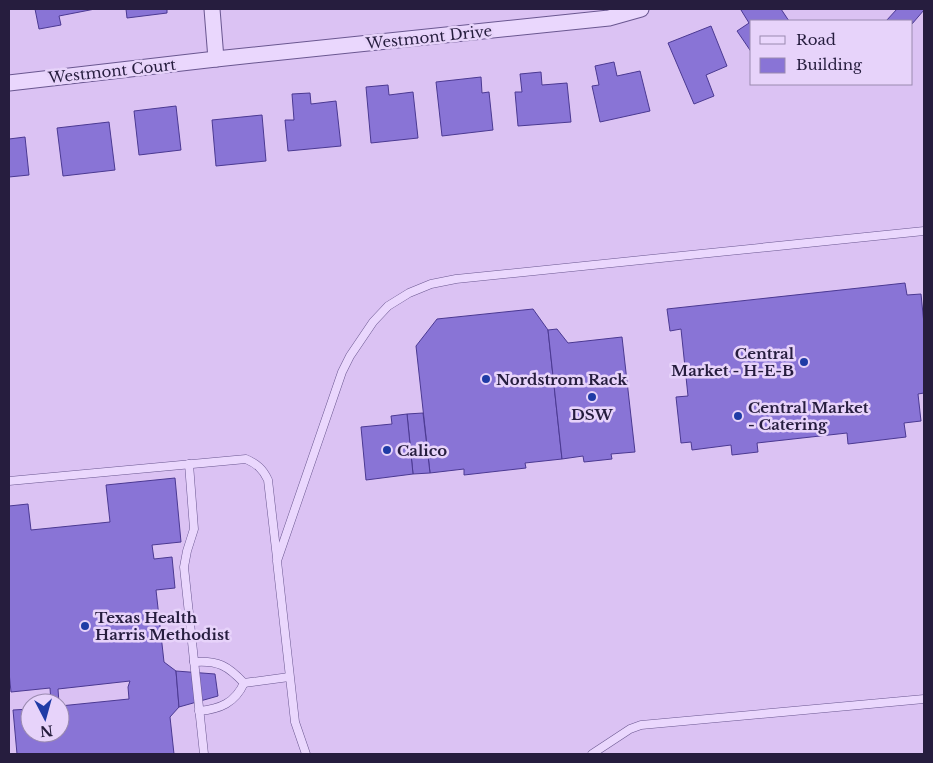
<svg xmlns="http://www.w3.org/2000/svg" width="933" height="763" font-family="'Libre Baskerville',serif">
<rect width="100%" height="100%" fill="#dbc2f3"/>
<g fill="#8974d6" stroke="#4b3992">
<path d="M35,9H95L59,16L61,25L39,29Z"/>
<path d="M126,9H167V13L127,18Z"/>
<path d="M743,9H781L789,21H752V53L737,31L749,23L741,10Z"/>
<path d="M897,9H924V10L912,24V21H886Z"/>
<path d="M711,26L727,66L706,75L714,96L694,104L668,43Z"/>
<path d="M614,62L617,76L640,71L650,111L600,122L592,86L599,85L595,66Z"/>
<path d="M541,72L542,85L567,83L571,122L518,126L515,92H522L520,74Z"/>
<path d="M481,77L482,93L489,92L493,130L442,136L436,82Z"/>
<path d="M388,85L389,95L413,92L418,138L371,143L366,87Z"/>
<path d="M310,93L311,104L336,101L341,146L288,151L285,120H294L292,94Z"/>
<path d="M176,106L181,150L139,155L134,111Z"/>
<path d="M262,115L266,161L216,166L212,120Z"/>
<path d="M109,122L115,170L63,176L57,128Z"/>
<path d="M25,137L29,175L9,177V139Z"/>
<path d="M905,283L907,295L921,294L924,324V393L918,394L921,421L904,423L906,437L848,444L847,433L757,443L758,452L732,455L731,445L692,450L691,442L681,443L676,397L688,396L681,329L670,331L667,309Z"/>
<path d="M533,309L548,330L562,459L525,463L526,468L464,475V469L430,473L416,346L437,319Z"/>
<path d="M557,329L568,343L622,337L635,452L611,454L612,459L584,462L583,456L562,459L548,330Z"/>
<path d="M423,413L430,473L413,474L407,414Z"/>
<path d="M407,414L413,474L366,480L361,427L392,424L391,416Z"/>
<path d="M175,478L181,542L152,545L154,559L172,557L175,588L156,590L164,662L176,671L179,707L170,717L174,754H17L13,710L30,709V733H60V706L129,699L128,687L130,681L58,689L59,703H51L50,688L11,692L9,672V506L28,504L31,530L110,522L106,485Z"/>
<path d="M176,671L215,674L218,696L179,707Z"/>
</g>
<g fill="none" stroke-linecap="round" stroke-linejoin="round">
<g stroke="#6a5790" stroke-width="9">
<g id="lane">
<path d="M189,464L194,529L187,551L184,567L204,754"/>
<path d="M9,481L246,459C257,464 263,469 268,480L277,558"/>
<path d="M194,662C218,660 228,666 244,683"/>
<path d="M244,683L289,677"/>
<path d="M199,711C220,709 235,703 244,683"/>
<path d="M306,754L295,722L277,561L342,372L350,356L373,322L388,306L409,293L431,284L456,279L924,231"/>
<path d="M592,754L630,729L641,725L924,699"/>
</g>
</g>
<g stroke="#6a5790" stroke-width="17">
<g id="street">
<path d="M212,9L216,59"/>
<path d="M9,83L216,59L609,18L641,9"/>
</g>
</g>
<use href="#lane" stroke="#ead7fd" stroke-width="8"/>
<use href="#street" stroke="#ead7fd" stroke-width="15"/>
</g>
<g fill="#1f3ba6" stroke="#e7d3fa" stroke-width="2">
<circle cx="804" cy="362" r="5"/>
<circle cx="486" cy="379" r="5"/>
<circle cx="592" cy="397" r="5"/>
<circle cx="738" cy="416" r="5"/>
<circle cx="387" cy="450" r="5"/>
<circle cx="85" cy="626" r="5"/>
</g>
<g text-anchor="middle" dominant-baseline="central" stroke-width="5" stroke-linejoin="round" paint-order="stroke">
<g font-size="15" fill="#261d3e" stroke="#e7d3fa">
<text transform="translate(429 37) rotate(-6)">Westmont Drive</text>
<text transform="translate(112 71) rotate(-6)">Westmont Court</text>
</g>
<g font-size="15" font-weight="bold" fill="#261d3e" stroke="#e7d3fa" text-anchor="start">
<text x="794" y="353" text-anchor="end">Central<tspan x="794" dy="17">Market - H-E-B</tspan></text>
<text x="496" y="379">Nordstrom Rack</text>
<text x="748" y="407">Central Market<tspan x="748" dy="17">- Catering</tspan></text>
<text x="592" y="414" text-anchor="middle">DSW</text>
<text x="397" y="450">Calico</text>
<text x="95" y="617">Texas Health<tspan x="95" dy="17">Harris Methodist</tspan></text>
</g>
</g>
<rect width="933" height="763" fill="none" stroke="#261d3e" stroke-width="20"/>
<rect x="750" y="20" width="162" height="65" fill="#e7d3fa" stroke="#9a8aaf"/>
<rect x="760" y="36" width="25" height="8" fill="#ead7fd" stroke="#9a8aaf"/>
<text x="796" y="45" font-size="15" fill="#261d3e">Road</text>
<rect x="760" y="58" width="25" height="15" fill="#8974d6" stroke="#9a8aaf"/>
<text x="796" y="70" font-size="15" fill="#261d3e">Building</text>
<g transform="translate(45 718) rotate(174)"><circle r="24" fill="#e7d3fa" stroke="#9a8aaf"/>
<path d="M0-4L9 19L0 12L-9 19Z" fill="#1f3ba6"/>
<text y="-8" font-size="14" font-weight="bold" text-anchor="middle" fill="#261d3e">N</text>
</g>
</svg>
